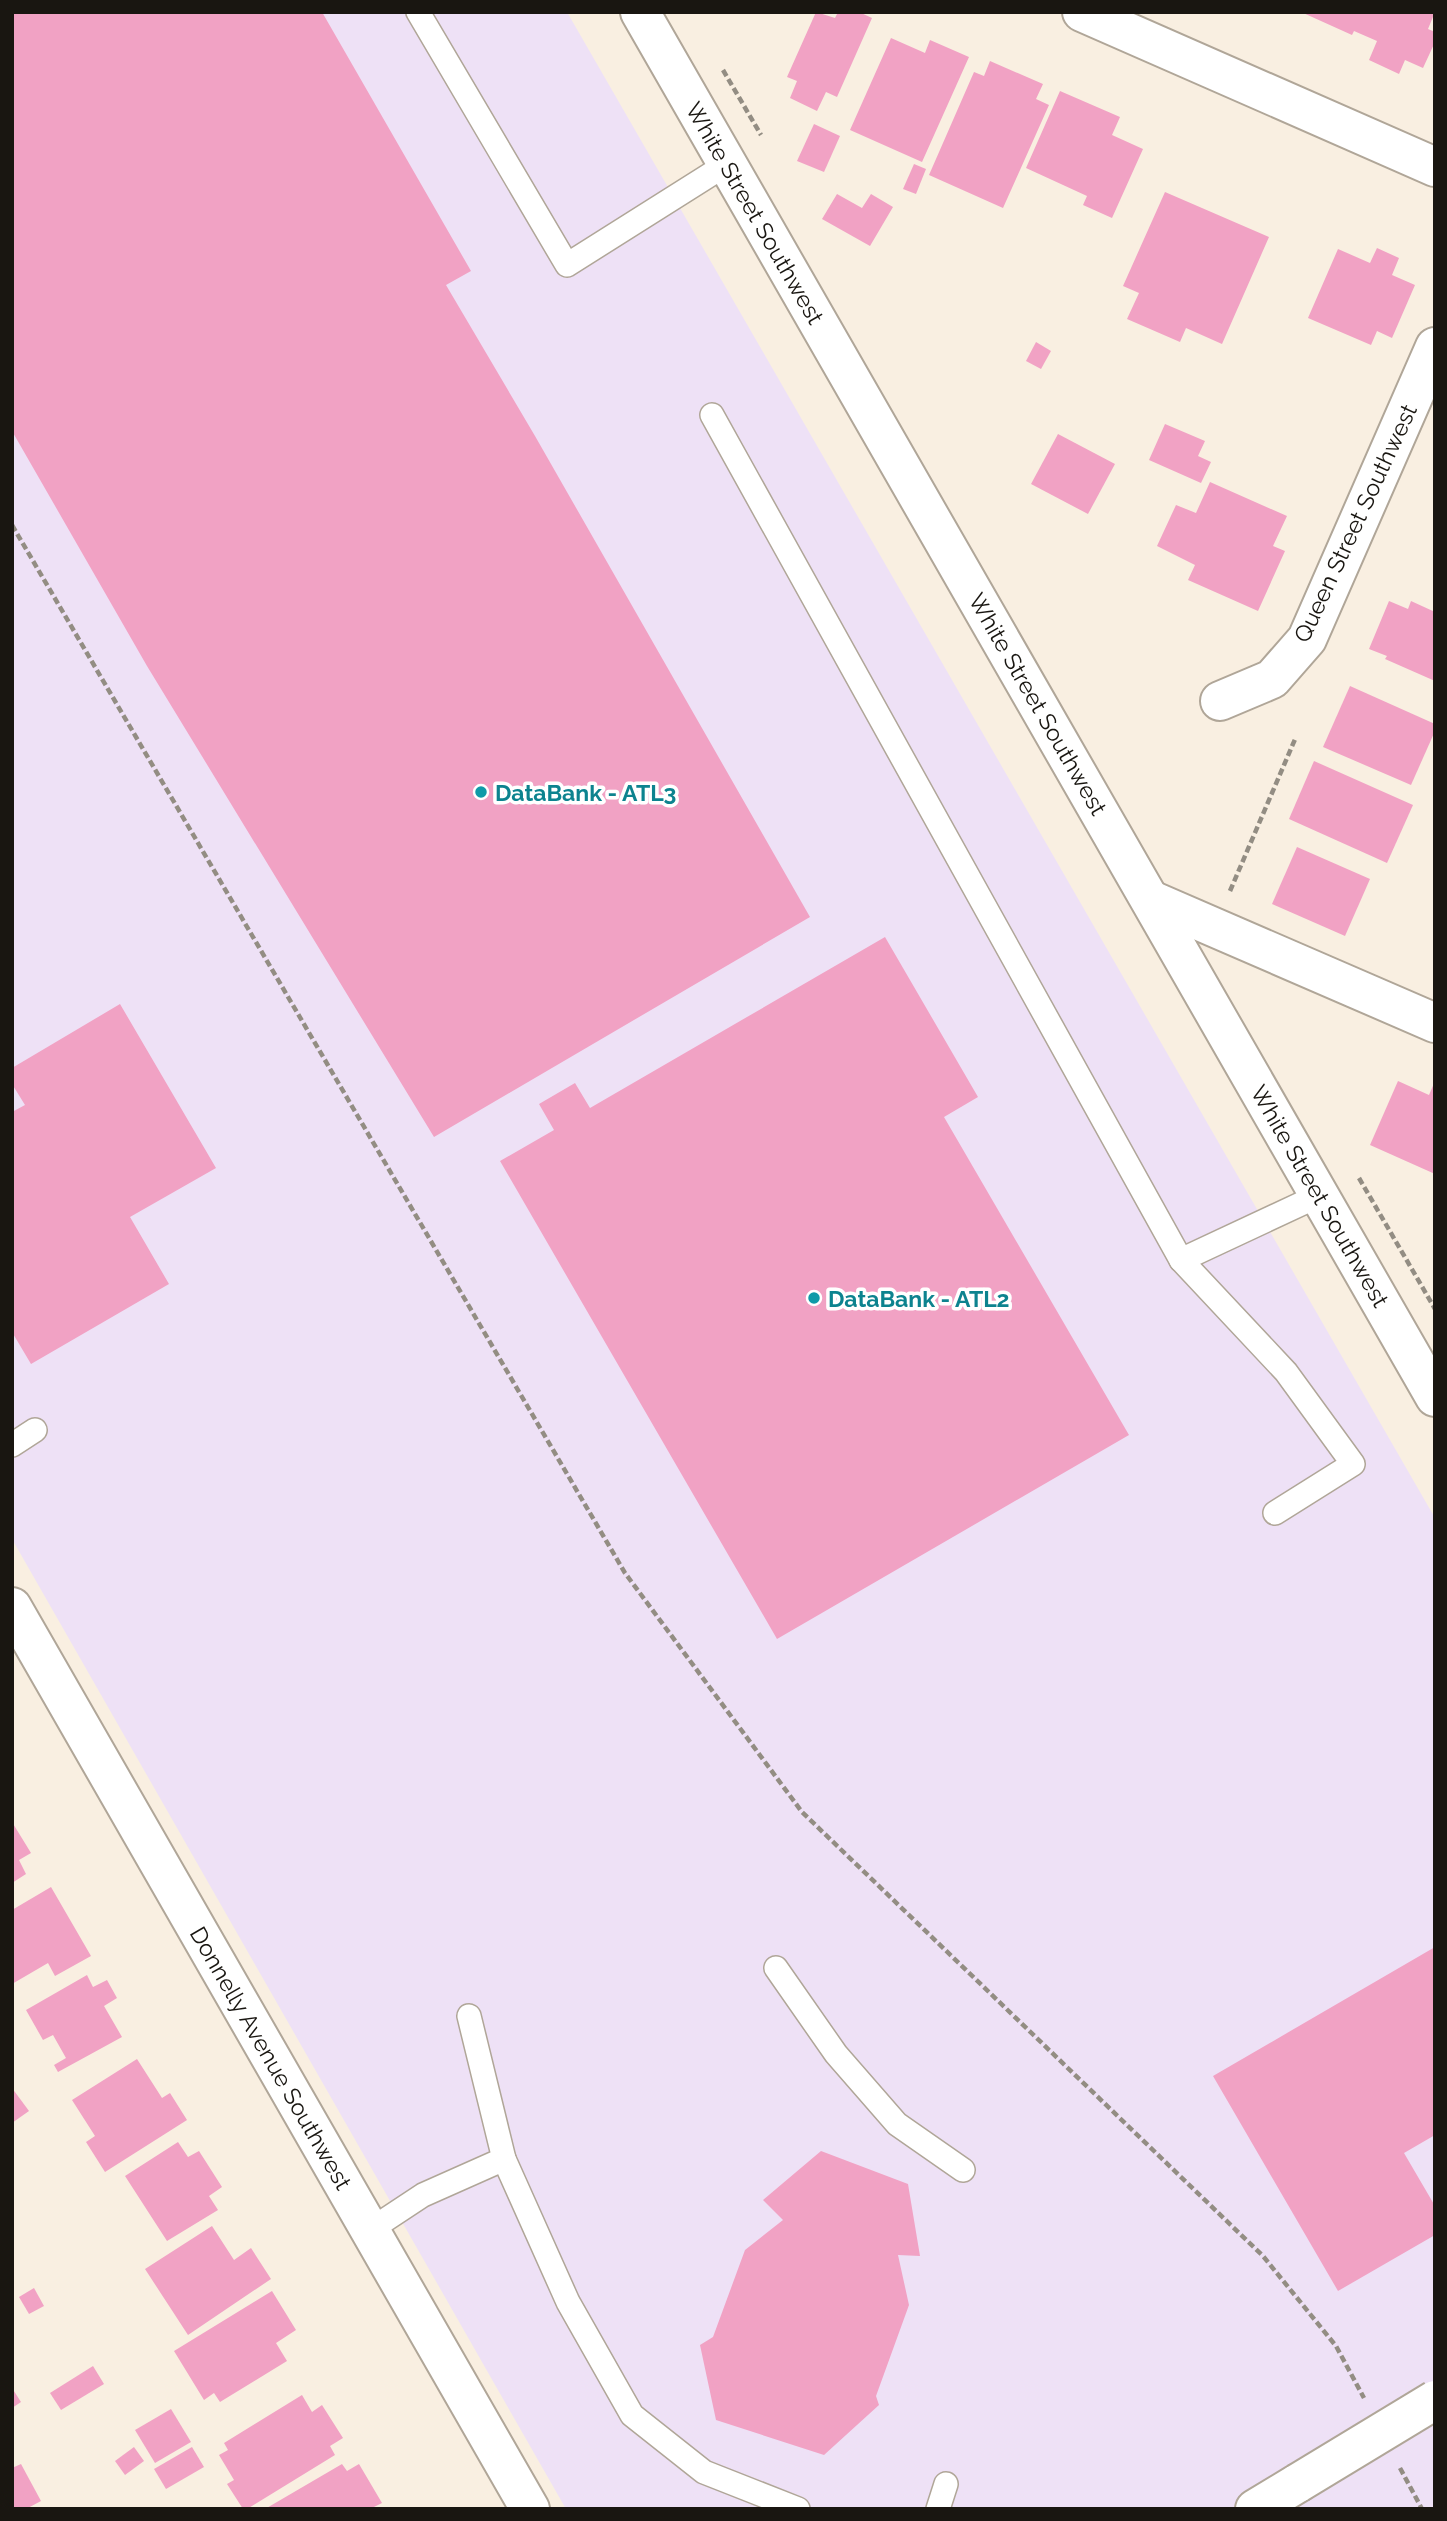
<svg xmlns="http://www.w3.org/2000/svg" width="1447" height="2521" font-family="Raleway,sans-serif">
<rect width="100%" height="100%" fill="#f9efe1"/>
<path fill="#eee1f6" d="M12,12H567L1435,1518V2509H566L12,1539Z"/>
<g fill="#f1a2c4">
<path d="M12,12H322L471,271L446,285L535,436L810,917L434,1137L147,666L12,431Z"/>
<path d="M816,12L835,18L838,12H859L872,18L837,97L826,92L817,111L790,98L797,81L787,77Z"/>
<path d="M1301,12H1435L1428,29L1435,32V42L1423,68L1405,60L1399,74L1369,60L1377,41L1354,31L1352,35Z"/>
<path d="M891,38L925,53L930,40L969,57L922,162L850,130Z"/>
<path d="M990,61L1043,84L1036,99L1049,105L1003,208L929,175L974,72L984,76Z"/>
<path d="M1060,91L1120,117L1112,135L1143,149L1112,218L1083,205L1087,196L1026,168Z"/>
<path d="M814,124L840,136L824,172L797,161Z"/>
<path d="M914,164L926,169L916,194L903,189Z"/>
<path d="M1165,192L1269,237L1222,344L1186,328L1180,342L1127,319L1139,293L1123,286Z"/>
<path d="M837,194L862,208L871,194L893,207L870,246L822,219Z"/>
<path d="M1377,248L1399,258L1392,275L1415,285L1392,338L1377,331L1371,345L1308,318L1338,249L1370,263Z"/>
<path d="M1036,342L1051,351L1041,369L1026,361Z"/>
<path d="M1165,424L1205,441L1198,456L1211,462L1201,483L1149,460Z"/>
<path d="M1058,434L1115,464L1088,514L1031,484Z"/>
<path d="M1210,482L1287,516L1273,546L1285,551L1258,611L1188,580L1195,565L1157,546L1176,505L1196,513Z"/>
<path d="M1389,601L1408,609L1411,601L1435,612V681L1385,659L1387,656L1369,649Z"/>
<path d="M1350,686L1435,724V731L1411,785L1323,747Z"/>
<path d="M1314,761L1413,805L1387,863L1289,819Z"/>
<path d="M1297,847L1370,879L1345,936L1272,904Z"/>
<path d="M885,937L978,1097L944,1117L1129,1435L777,1639L500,1161L554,1130L539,1104L575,1083L590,1108Z"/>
<path d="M120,1004L216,1168L130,1217L169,1284L31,1364L12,1332V1112L25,1105L12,1084V1068Z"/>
<path d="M1398,1081L1429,1095L1435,1081V1174L1370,1145Z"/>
<path d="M12,1822L31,1853L19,1860L26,1874L12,1883Z"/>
<path d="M51,1887L91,1956L55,1976L48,1963L12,1984V1910Z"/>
<path d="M1435,1947V2135L1404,2153L1435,2206V2235L1338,2291L1213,2076Z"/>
<path d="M87,1975L93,1987L107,1980L117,1998L104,2006L122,2037L58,2072L54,2065L66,2058L53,2035L43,2040L26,2010Z"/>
<path d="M137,2059L162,2098L170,2093L187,2120L105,2172L86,2142L95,2136L72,2100Z"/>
<path d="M12,2088L29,2111L12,2123Z"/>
<path d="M178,2142L188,2157L199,2151L222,2187L209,2196L218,2210L167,2241L125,2176Z"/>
<path d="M821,2151L908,2184L920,2256L898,2255L909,2305L876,2396L879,2405L824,2455L716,2420L700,2345L713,2337L745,2250L783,2220L763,2200Z"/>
<path d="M212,2226L234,2260L251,2248L271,2279L188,2335L145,2269Z"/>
<path d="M34,2288L44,2306L29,2314L19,2297Z"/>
<path d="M272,2291L296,2330L276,2343L287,2361L220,2402L214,2393L204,2400L174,2351Z"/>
<path d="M93,2366L104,2384L61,2410L50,2393Z"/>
<path d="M12,2388L21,2402L12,2408Z"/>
<path d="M302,2395L312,2412L322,2405L343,2438L330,2446L335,2455L247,2509H243L227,2484L234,2480L219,2455L228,2450L224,2443Z"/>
<path d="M171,2409L191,2442L155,2463L135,2430Z"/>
<path d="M134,2447L144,2461L125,2475L115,2461Z"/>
<path d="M192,2447L204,2467L166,2489L154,2469Z"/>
<path d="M21,2464L41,2501L26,2509H12V2468Z"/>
<path d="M342,2464L347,2471L359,2464L382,2503L370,2509H265Z"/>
</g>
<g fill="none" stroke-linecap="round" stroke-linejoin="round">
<g stroke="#b0a698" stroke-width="26">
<g id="service">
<path d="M418,12L567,265L727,164"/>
<path d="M712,415L1181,1260L1286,1372L1353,1464L1275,1513"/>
<path d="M1181,1260L1320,1195"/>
<path d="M12,1445L35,1430"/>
<path d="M776,1968L836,2054L897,2124L963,2170"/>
<path d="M504,2159L568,2302L632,2415L704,2472L798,2509"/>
<path d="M370,2230L423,2195L504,2159L469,2016"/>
<path d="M938,2509L946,2484"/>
</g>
</g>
<g stroke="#b0a698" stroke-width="42">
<g id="minor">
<path d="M1082,12L1435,167"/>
<path d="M1220,701L1272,679L1307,639L1435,347"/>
<path d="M1151,900L1435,1023"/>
</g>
</g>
<g stroke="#b0a698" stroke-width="42">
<g id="tertiary">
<path d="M640,12L1435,1397"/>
<path d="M12,1607L530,2509"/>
<path d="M1255,2509L1298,2483"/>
</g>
</g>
<g stroke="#938d83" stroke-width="4.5" stroke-dasharray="7 3.5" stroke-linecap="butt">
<path d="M723,70L761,135"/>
<path d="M12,525L625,1573L802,1812L1263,2256L1336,2346L1364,2398"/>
<path d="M1230,891L1296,737"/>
<path d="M1359,1178L1435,1309"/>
<path d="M1400,2468L1422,2509"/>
</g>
<use href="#service" stroke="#fff" stroke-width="23"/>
<use href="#minor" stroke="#fff" stroke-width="38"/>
<use href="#tertiary" stroke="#fff" stroke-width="38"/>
<g stroke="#b0a698" stroke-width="42" stroke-linecap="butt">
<path id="tertiary-bridge" d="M1298,2483L1435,2400"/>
</g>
<use href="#tertiary-bridge" stroke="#fff" stroke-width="38"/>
</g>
<g fill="#0f9aa8" stroke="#fff" stroke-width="2.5">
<circle cx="481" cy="792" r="7"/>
<circle cx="814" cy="1298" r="7"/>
</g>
<g text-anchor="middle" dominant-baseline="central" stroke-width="7" stroke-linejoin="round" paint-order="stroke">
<g font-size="23" fill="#191611" stroke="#fff">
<text transform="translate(755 213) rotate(60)">White Street Southwest</text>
<text transform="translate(1355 523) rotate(-65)">Queen Street Southwest</text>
<text transform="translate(1038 704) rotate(60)">White Street Southwest</text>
<text transform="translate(1320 1196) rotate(60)">White Street Southwest</text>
<text transform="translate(271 2058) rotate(60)">Donnelly Avenue Southwest</text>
</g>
<g font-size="23" font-weight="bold" fill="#0d838f" stroke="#fff" text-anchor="start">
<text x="495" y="792">DataBank - ATL3</text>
<text x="828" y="1298">DataBank - ATL2</text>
</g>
</g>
<rect width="1447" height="2521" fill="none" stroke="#191611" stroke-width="28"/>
</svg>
